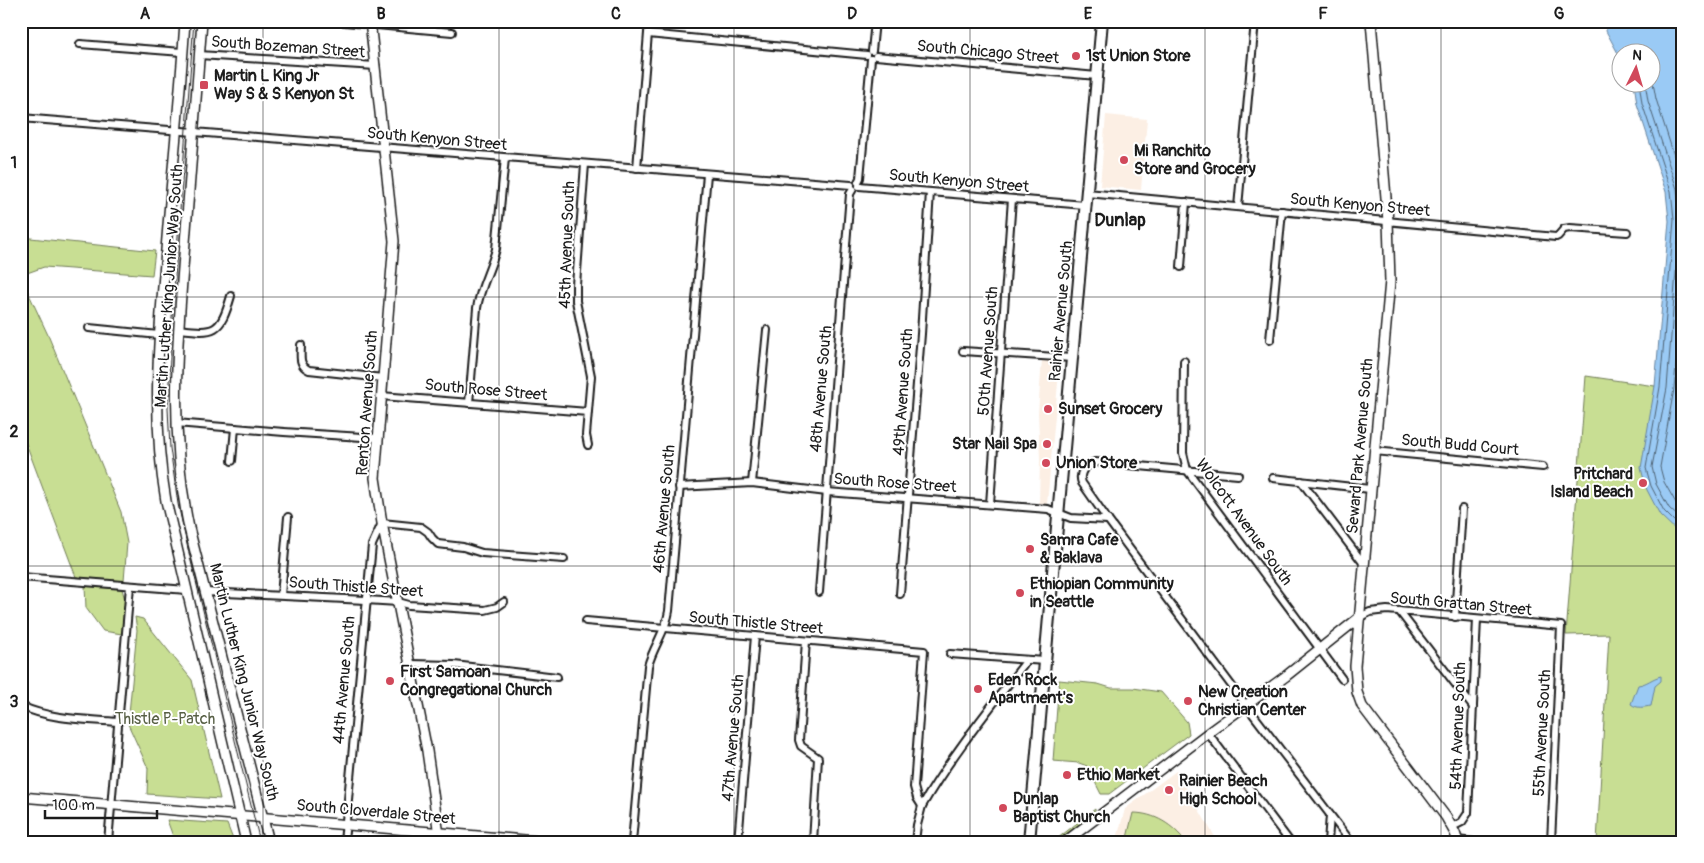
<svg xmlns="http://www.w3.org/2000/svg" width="1704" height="863" font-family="Pangolin,sans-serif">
<rect width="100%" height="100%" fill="#fff"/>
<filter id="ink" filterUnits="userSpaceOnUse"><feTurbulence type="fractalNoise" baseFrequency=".02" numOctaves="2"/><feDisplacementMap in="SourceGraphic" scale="10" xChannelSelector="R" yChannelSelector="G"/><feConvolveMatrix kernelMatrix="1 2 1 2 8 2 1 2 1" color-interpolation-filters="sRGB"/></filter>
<g filter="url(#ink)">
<g fill="#fcefe4">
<path d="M1106,115L1147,119L1141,190L1100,186Z"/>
<path d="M1042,359L1060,361L1047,504L1039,503L1040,459L1038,413Z"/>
<path d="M1176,771L1218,842H1116L1125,809Z"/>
</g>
<g fill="#c8de93" stroke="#727d58">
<path d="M21,237L155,251L152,275L44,267L27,273L21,259Z"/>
<path d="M21,277L48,335L121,512L127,543L124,581L76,577L21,430Z"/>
<path d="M1586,376L1655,386L1683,454V842H1597L1609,634L1566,635Z"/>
<path d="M85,586L122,589L125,600L122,634L103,631L86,608Z"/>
<path d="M135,617L143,619L192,680L220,799L147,794L148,768L128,724L137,630Z"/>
<path d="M1059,680L1098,684L1111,688H1133L1161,692L1187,722L1189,734L1109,794H1101L1087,766L1079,763L1053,761Z"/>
<path d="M1095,809V812L1057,841L1053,842Z"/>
<path d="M1133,813C1155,813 1173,825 1186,842H1126Z"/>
<path d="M167,820L227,824L234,842H175Z"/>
</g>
<g fill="#9acaf5" stroke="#68849e">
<path d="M1608,21H1683V537L1660,515L1646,488L1641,468L1655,386L1669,221L1666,192L1637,104L1634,83L1652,82V52H1622L1621,59L1606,31Z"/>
<path d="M1661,676V681L1655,686L1651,706C1644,707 1637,709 1631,704L1638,685C1647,684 1652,678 1661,676Z"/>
</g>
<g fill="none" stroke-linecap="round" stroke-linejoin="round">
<g stroke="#4e6273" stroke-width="1">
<path d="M1652,77L1656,99L1683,184"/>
<path d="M1639,82L1642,103L1671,191L1674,220L1660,387L1646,468L1651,486L1664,511L1683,530"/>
<path d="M1645,82L1648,101L1677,189L1680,220L1667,388L1652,467L1656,484L1669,508L1683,521"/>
<path d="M1683,282L1674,389L1660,467L1664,482L1676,503L1683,511"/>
</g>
<g stroke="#1c1c1c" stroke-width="10">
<g id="street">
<path d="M334,21L452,32"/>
<path d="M648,34L867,55"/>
<path d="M80,44L182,52"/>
<path d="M872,51L875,21"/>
<path d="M199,55L376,66"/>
<path d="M876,56L1097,76"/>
<path d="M21,118L851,185"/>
<path d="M585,164L576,285V301L591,376L586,435L588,445"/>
<path d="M637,168L649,21"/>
<path d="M858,182L860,178L871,59"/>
<path d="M859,186L1085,205"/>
<path d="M1087,193L1556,237L1558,236L1564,229L1570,228L1627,232"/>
<path d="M1238,207L1255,21"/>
<path d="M1181,267L1186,202"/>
<path d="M89,328L159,335"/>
<path d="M178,329C215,333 220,334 231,296"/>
<path d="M1270,340L1282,211"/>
<path d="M301,345C301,355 298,365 309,370L383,378"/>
<path d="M963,351L1072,358"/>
<path d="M1184,361L1183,453L1187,470L1342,679"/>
<path d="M381,396L588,412"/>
<path d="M469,403L477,308C480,287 491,269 496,249L505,158"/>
<path d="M176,423L284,432L378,438"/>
<path d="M1374,451L1543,467"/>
<path d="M232,461L235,428"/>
<path d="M1238,475L1095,462C1085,465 1078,473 1082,483L1108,520L1246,705L1351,842"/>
<path d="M1273,478L1370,489"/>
<path d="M1301,481L1364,564"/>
<path d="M752,483L767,330"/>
<path d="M679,487L752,483L827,492L1048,509L1071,518L1108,520"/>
<path d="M990,504L1012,199"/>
<path d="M21,577L187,590"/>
<path d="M205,592L366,600L398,602L409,605L485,610L497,607L504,602"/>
<path d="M819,592L850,194L853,189"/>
<path d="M900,594L921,334L930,192"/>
<path d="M281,595L288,517"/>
<path d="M1399,611L1473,707"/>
<path d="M1360,617L1370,612L1387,610L1561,626L1551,842"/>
<path d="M1455,617L1462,509"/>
<path d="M586,621L924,651L914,787L917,798L922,806L917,825L915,842"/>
<path d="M806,641L799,740L801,746L818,758L813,842"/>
<path d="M950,654L1045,661"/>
<path d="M410,664L454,665L557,677"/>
<path d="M21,706C51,720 86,719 118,722"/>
<path d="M1208,733L1290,842"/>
<path d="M922,806C952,754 990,708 1027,660"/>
<path d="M1452,827L1462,822L1468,813L1477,619"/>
<path d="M1457,840L1474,842"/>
<path d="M108,842L130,586"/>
<path d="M344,842L372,545L382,523L421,527L428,532L432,538L438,544L463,547L482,553L564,559"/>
<path d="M632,842L648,666C653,647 666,631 669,611L707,174"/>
<path d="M738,842L755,636"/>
<path d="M1328,842L1330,815"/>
</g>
</g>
<g stroke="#1c1c1c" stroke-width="12">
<g id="secondary">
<path d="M185,21C180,102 171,182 165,263C158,342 152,422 166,501L246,842"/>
<path d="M202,21C196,91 192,160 186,230C178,332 168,427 189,528L269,842"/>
<path d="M370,21L394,241L375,478L382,523L427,751L440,842"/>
<path d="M1371,21L1388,221L1390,281L1355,666L1357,692L1362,706L1446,817L1455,833L1458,842"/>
<path d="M21,797L548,842"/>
<path d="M1065,842L1208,733L1286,676L1360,617"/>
</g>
</g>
<g stroke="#1c1c1c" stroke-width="14">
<path id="primary" d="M1029,842L1102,21"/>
</g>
<use href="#street" stroke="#fff" stroke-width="6"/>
<use href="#secondary" stroke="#fff" stroke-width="9"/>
<use href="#primary" stroke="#fff" stroke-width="10"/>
<path stroke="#1c1c1c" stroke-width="1" d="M194,21L171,331L168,408L170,448L178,504L188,549L260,842"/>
</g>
</g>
<path fill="none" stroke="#1c1c1c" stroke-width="1" stroke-opacity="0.55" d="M263,21V842M499,21V842M734,21V842M970,21V842M1205,21V842M1441,21V842M21,297H1683M21,566H1683"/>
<g fill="#d1495b" stroke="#fff" stroke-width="2">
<circle cx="1076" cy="56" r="5"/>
<rect x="199" y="80" width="10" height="10" rx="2.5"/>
<circle cx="1124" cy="160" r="5"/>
<circle cx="1048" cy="409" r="5"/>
<circle cx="1047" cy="444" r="5"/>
<circle cx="1046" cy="463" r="5"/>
<circle cx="1643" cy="483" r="5"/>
<circle cx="1030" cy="549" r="5"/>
<circle cx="1020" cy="593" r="5"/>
<circle cx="390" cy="681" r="5"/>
<circle cx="978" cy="689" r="5"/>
<circle cx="1188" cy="701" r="5"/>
<circle cx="1067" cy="775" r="5"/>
<circle cx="1169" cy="790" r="5"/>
<circle cx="1003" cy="808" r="5"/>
</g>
<g text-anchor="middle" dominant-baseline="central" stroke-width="4" stroke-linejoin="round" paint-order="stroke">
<g font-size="16" fill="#1c1c1c" stroke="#fff">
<text transform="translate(288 47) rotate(4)">South Bozeman Street</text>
<text transform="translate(988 52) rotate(5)">South Chicago Street</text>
<text transform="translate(437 139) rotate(5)">South Kenyon Street</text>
<text transform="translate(959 181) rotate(5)">South Kenyon Street</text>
<text transform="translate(1360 205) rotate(5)">South Kenyon Street</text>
<text transform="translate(567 245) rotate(-88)">45th Avenue South</text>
<text transform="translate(169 286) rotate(-86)">Martin Luther King Junior Way South</text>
<text transform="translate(1061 311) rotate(-85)">Rainier Avenue South</text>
<text transform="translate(988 351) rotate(-86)">50th Avenue South</text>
<text transform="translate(821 389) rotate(-85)">48th Avenue South</text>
<text transform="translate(486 390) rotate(5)">South Rose Street</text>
<text transform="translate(903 392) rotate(-86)">49th Avenue South</text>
<text transform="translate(367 403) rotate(-86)">Renton Avenue South</text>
<text transform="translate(1460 445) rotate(5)">South Budd Court</text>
<text transform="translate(1360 446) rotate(-85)">Seward Park Avenue South</text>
<text transform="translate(895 483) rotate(4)">South Rose Street</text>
<text transform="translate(664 509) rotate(-85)">46th Avenue South</text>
<text transform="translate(1244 522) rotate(54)">Wolcott Avenue South</text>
<text transform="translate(356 587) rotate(4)">South Thistle Street</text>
<text transform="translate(1461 604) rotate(5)">South Grattan Street</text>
<text transform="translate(756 623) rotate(5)">South Thistle Street</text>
<text transform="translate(344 680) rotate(-85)">44th Avenue South</text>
<text transform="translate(244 682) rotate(76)">Martin Luther King Junior Way South</text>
<text transform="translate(1458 726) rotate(-88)">54th Avenue South</text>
<text transform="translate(1542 733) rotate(-87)">55th Avenue South</text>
<text transform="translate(733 738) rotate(-85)">47th Avenue South</text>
<text transform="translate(376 812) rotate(5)">South Cloverdale Street</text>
</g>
<g font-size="16" font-weight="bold" fill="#1c1c1c" stroke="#fff" text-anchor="start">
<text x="1086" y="56">1st Union Store</text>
<text x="214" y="76">Martin L King Jr<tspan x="214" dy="18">Way S &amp; S Kenyon St</tspan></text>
<text x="1134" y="151">Mi Ranchito<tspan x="1134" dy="18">Store and Grocery</tspan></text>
<text x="1058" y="409">Sunset Grocery</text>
<text x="1037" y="444" text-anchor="end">Star Nail Spa</text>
<text x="1056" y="463">Union Store</text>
<text x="1633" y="474" text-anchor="end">Pritchard<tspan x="1633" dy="18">Island Beach</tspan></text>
<text x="1040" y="540">Samra Cafe<tspan x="1040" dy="18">&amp; Baklava</tspan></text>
<text x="1030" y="584">Ethiopian Community<tspan x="1030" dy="18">in Seattle</tspan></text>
<text x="400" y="672">First Samoan<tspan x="400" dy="18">Congregational Church</tspan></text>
<text x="988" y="680">Eden Rock<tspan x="988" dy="18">Apartment's</tspan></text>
<text x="1198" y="692">New Creation<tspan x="1198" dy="18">Christian Center</tspan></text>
<text x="1077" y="775">Ethio Market</text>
<text x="1179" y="781">Rainier Beach<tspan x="1179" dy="18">High School</tspan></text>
<text x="1013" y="799">Dunlap<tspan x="1013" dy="18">Baptist Church</tspan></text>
</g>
<g font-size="16" fill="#586046" stroke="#fff">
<text x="165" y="719">Thistle P-Patch</text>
</g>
<g font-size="18" font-weight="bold" fill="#1c1c1c" stroke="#fff">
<text x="1120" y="220">Dunlap</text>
</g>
</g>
<rect width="1704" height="863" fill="none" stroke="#fff" stroke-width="55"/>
<g transform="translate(1636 68) rotate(5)"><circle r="24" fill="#ffffff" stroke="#a4a4a4"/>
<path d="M0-4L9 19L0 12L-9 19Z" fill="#d1495b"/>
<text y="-8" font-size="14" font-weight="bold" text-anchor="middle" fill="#1c1c1c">N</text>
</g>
<path d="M45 810v8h112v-8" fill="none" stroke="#1c1c1c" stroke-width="2.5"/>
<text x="52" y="810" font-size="15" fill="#1c1c1c" stroke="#ffffff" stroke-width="4" paint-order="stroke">100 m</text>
<rect x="28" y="28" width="1648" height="808" fill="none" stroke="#1c1c1c" stroke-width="2"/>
<g font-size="16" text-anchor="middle" font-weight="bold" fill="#1c1c1c">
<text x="145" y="19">A</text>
<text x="381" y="19">B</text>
<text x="616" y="19">C</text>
<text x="852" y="19">D</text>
<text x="1088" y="19">E</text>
<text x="1323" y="19">F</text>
<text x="1559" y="19">G</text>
<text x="14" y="168">1</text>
<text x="14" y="437">2</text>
<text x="14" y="707">3</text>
</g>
</svg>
